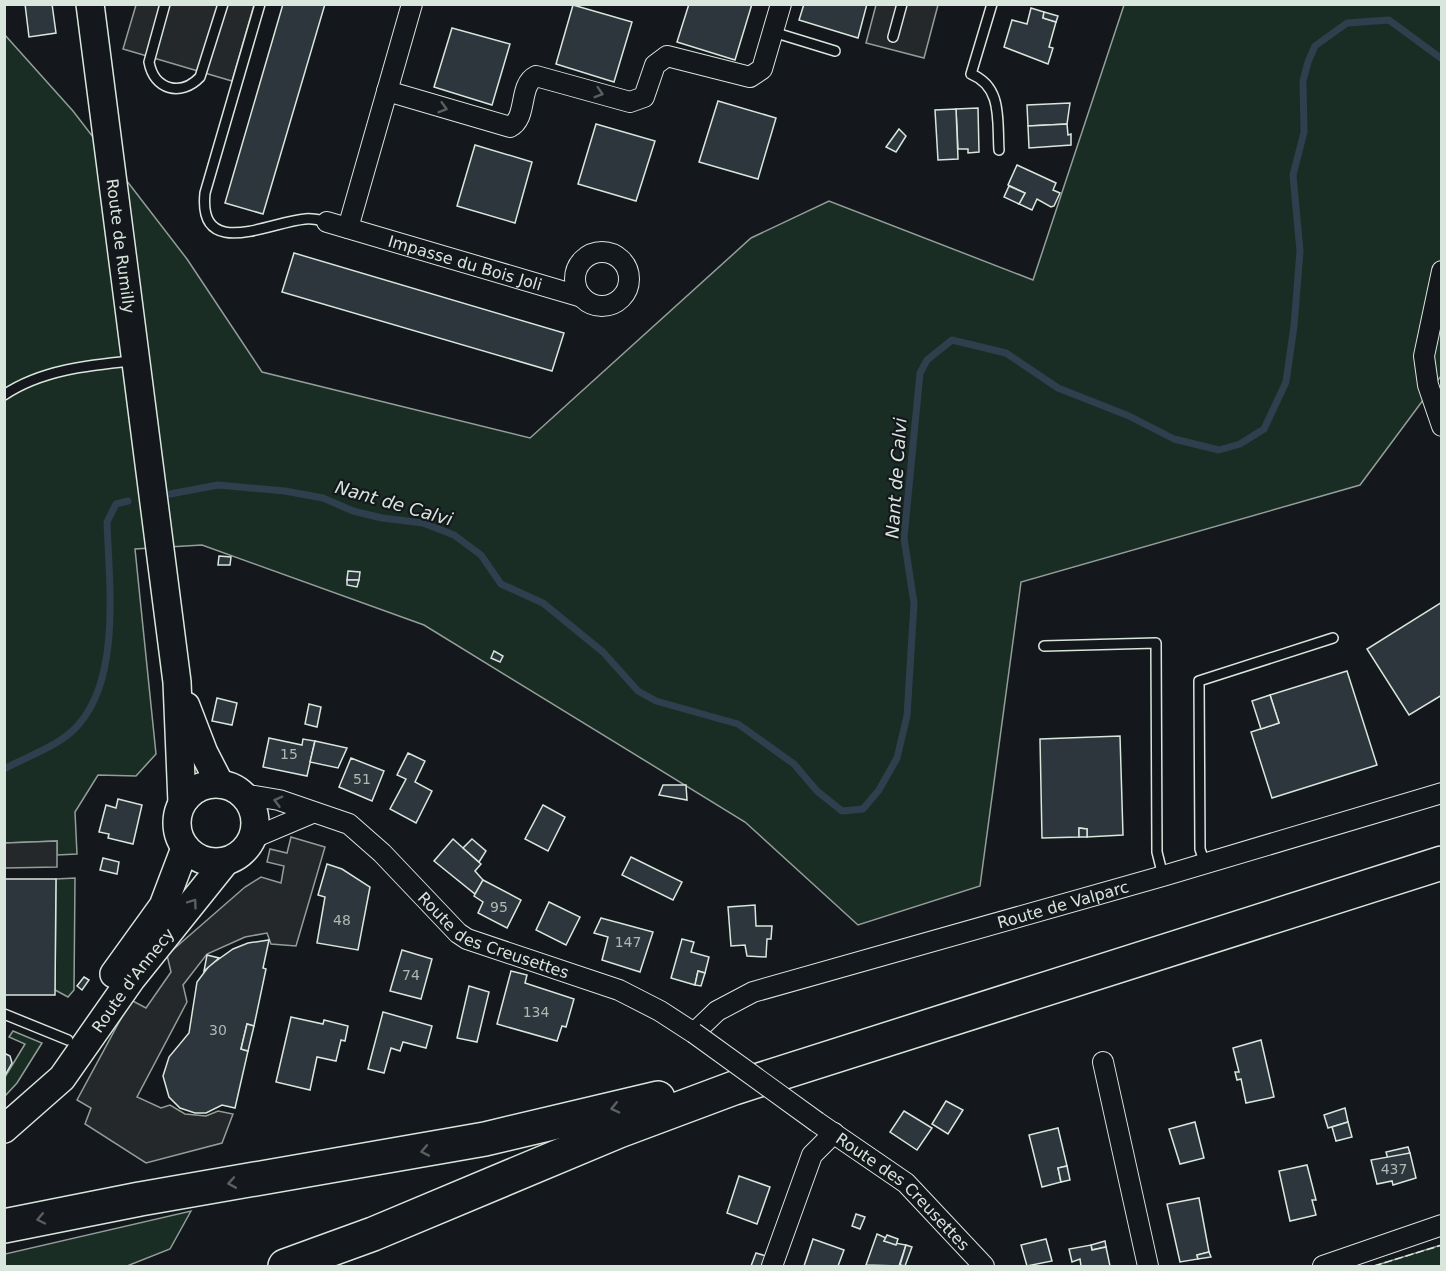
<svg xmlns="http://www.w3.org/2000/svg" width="1446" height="1271" font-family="'DejaVu Sans',sans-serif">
<rect width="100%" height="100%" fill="#14181c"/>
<g fill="#1a2d24" stroke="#939e99" stroke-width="1.5">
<path d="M1124,5H1441V376L1360,485L1021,582L980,886L858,925L745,822L424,625L202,545L135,549L156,754L136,776L98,775L75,812L77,854L57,855V841L5,843L4,34L73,111L187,259L262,372L530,438L751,238L829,201L1033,280Z"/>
<path d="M75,878L74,990L68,997L55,990L56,879Z"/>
<path d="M13,1031L42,1043L17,1083L5,1096V1077L25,1044L9,1037Z"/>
<path d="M191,1211L170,1249L127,1266H5V1254Z"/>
<path d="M1441,1245V1266H1374Z"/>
</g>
<g fill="#24282b" stroke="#939e99" stroke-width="1.5">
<path d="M136,5H254L232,81L123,49Z"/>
<path d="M876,5H938L924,58L866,43Z"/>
<path d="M291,837L325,847L296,946L271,944L267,933L245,937L207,954L183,985L187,1002L137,1097L161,1108L170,1105L185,1114L206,1116L218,1111L233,1114L222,1143L146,1163L85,1124L91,1108L77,1100L131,1000L146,1008L171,972L167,955L245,887L261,877L281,883L284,866L267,862L270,849L287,853Z"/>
<path d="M57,841V867L5,868V843Z"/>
</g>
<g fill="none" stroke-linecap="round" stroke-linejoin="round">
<g stroke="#2f3f4d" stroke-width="7">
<path d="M170,494L218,485L285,491L323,498L353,511L382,518L423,523L454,535L481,555L501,584L543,603L603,652L638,691L656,701L738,724L794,764L817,791L842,811L863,809L879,790L897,758L907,716L914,603L904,538L920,373L927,360L952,340L1006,353L1058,388L1129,416L1174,439L1219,450L1240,444L1264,429L1286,382L1294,326L1300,251L1293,175L1304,132L1303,81L1308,62L1315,46L1347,23L1389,20L1442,59"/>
<path d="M4,769C28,756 62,745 79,724C121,676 109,582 107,522L116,504L128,501"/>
</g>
</g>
<g fill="#2c363c" stroke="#d8e6dc" stroke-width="1.5">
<path d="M25,4H52L56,33L29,37Z"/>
<path d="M283,4H325L263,214L225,203Z"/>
<path d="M689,4H752L735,60L677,42Z"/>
<path d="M804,4H867L858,38L799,20Z"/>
<path d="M573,5L632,22L614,82L556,64Z"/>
<path d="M1031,8L1044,12L1043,18L1056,22L1049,47L1053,48L1048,64L1004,47L1012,20L1027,24Z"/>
<path d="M1044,12L1058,16L1056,22L1043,18Z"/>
<path d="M452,28L510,44L492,105L434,87Z"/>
<path d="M718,101L776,118L758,179L699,162Z"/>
<path d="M1070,103L1067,124L1028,126L1027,105Z"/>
<path d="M978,108L979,152L968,153V149H958L956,109Z"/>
<path d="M956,109L958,159L938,160L935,110Z"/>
<path d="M596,124L655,141L636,201L578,184Z"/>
<path d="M1067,124L1068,135L1071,134V145L1029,148L1028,126Z"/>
<path d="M899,129L906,136L896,152L886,147Z"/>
<path d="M475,145L532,162L515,223L457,206Z"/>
<path d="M1017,165L1056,183L1053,190L1060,193L1054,206L1051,207L1037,199L1032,210L1019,204L1025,193L1008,185Z"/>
<path d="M1009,186L1025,193L1019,204L1004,197Z"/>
<path d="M294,253L564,333L552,371L282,292Z"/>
<path d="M219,556L231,557L230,565H218Z"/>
<path d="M348,571L360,572L359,580H347Z"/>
<path d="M347,580H359L357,587L347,585Z"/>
<path d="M1442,602V695L1409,715L1367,649Z"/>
<path d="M494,651L503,656L500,662L491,658Z"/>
<path d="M1347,671L1377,765L1272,798L1251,732L1279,723L1270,695Z"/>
<path d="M1270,695L1279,723L1261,729L1252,701Z"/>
<path d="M217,698L237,703L232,725L212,721Z"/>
<path d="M309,704L321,707L317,727L305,724Z"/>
<path d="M1120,736L1123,835L1087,837V829L1079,828V837L1042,838L1040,739Z"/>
<path d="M269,738L302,745L303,739L315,741L307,776L263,767Z"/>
<path d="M315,741L347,748L338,768L310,762Z"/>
<path d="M408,753L425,761L415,782L432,791L416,823L390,809L406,779L397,775Z"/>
<path d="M351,758L384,771L372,801L339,787Z"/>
<path d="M663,785H686L687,800L659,795Z"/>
<path d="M118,799L142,805L133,844L108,838L109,834L99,832L106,805L116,808Z"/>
<path d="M543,805L565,817L548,851L525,839Z"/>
<path d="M1079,828L1087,829V837H1079Z"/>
<path d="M453,839L481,864L475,871L483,880L475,894L434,861Z"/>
<path d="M472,839L486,851L479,862L463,848Z"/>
<path d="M631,857L682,882L673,900L622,875Z"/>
<path d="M103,858L119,862L117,874L100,870Z"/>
<path d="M327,864L342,869L370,887L358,950L317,943L325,897L318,895Z"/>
<path d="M4,879H56L55,995H4Z"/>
<path d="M483,880L521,900L507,928L478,913L483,902L474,896Z"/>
<path d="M549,902L580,917L566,945L536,930Z"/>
<path d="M755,905L756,926H772L771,939H767L766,957L747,956L745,945L731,946L728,907Z"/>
<path d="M601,918L653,932L640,972L602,960L608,937L594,933Z"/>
<path d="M682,939L694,942L691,952L709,957L705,973L698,971L695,985L671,978Z"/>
<path d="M269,940L263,968L266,969L254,1026L247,1024L241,1049L248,1051L235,1108L222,1105L206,1113H195L180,1108L169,1097L163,1076L169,1057L189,1033L197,982L209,966L233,949L248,943Z"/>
<path d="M402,950L432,959L421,999L390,991Z"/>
<path d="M207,955L219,958L204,971Z"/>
<path d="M511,971L527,975L525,983L574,999L566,1027L562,1026L557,1041L497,1024Z"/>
<path d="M698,971L705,973L701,986L695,985Z"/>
<path d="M84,977L89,980L82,990L77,986Z"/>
<path d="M469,986L489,992L477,1042L457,1038Z"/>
<path d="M383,1012L432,1026L426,1048L403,1042L400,1051L391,1048L384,1073L368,1069Z"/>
<path d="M291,1017L323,1024L324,1020L348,1026L345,1041L341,1040L336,1061L317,1057L310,1090L276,1082Z"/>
<path d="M247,1024L254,1026L248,1051L241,1049Z"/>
<path d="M1261,1040L1274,1097L1246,1103L1241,1079L1237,1080L1235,1072H1239L1233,1048Z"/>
<path d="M4,1053L10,1056L12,1063L4,1077Z"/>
<path d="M946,1101L963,1110L948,1134L932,1124Z"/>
<path d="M1345,1108L1348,1122L1328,1128L1324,1115Z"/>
<path d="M904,1111L932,1128L917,1150L890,1132Z"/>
<path d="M1195,1122L1204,1158L1180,1164L1169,1129Z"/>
<path d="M1348,1122L1352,1137L1336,1141L1332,1127Z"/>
<path d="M1058,1128L1067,1166L1058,1168L1061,1182L1042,1187L1029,1135Z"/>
<path d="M1408,1147L1410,1153L1388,1159L1386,1152Z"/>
<path d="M1410,1153L1416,1178L1393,1185L1392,1181L1377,1184L1371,1160Z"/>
<path d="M1307,1165L1316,1200H1312L1316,1215L1290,1221L1279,1171Z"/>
<path d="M1067,1166L1070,1180L1061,1182L1058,1168Z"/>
<path d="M739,1176L770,1187L757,1224L727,1213Z"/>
<path d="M1199,1198L1209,1252L1197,1255L1198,1259L1180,1262L1167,1204Z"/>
<path d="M856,1214L865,1217L860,1229L852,1226Z"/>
<path d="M877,1234L886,1238L884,1241L906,1245L899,1266L866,1265Z"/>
<path d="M887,1235L898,1239L896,1245L884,1241Z"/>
<path d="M813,1239L844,1250L838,1266H804Z"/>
<path d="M1046,1239L1052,1261L1027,1266L1021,1245Z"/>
<path d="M1105,1241L1106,1247L1092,1250L1091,1245Z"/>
<path d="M906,1245L912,1247L905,1266L900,1265Z"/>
<path d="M1091,1245L1092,1250L1106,1247L1110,1266H1081L1080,1259L1072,1262L1069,1249Z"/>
<path d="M1209,1252L1211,1257L1198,1259L1197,1255Z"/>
<path d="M756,1253L766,1256L762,1266H751Z"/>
</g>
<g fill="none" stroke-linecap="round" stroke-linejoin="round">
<g stroke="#d8e6dc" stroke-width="12">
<g id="lane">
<path d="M165,4L149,62C154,90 181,97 200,77L223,4"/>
<path d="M260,4L205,193C198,261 270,222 305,219C313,218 320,220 327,222"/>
<path d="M992,4L971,74C1003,87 997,121 999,150"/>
<path d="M773,32L835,51"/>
<path d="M893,37L902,4"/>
<path d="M4,395C41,370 89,365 132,361"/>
<path d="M1044,646L1156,643L1157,852L1163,876"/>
<path d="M1205,864L1200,849L1199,681L1333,638"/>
<path d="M4,1014L68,1040"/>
</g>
</g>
<g stroke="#d8e6dc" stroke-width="22">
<g id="street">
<path d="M387,91L510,127C528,118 518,85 536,76L630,102L644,97L655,65L667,56L750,77L762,69L781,4"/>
<path id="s1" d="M327,222L582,297"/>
<path d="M348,228L412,4"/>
<circle cx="602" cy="279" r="27"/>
<path d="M1442,271L1424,356L1428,385L1442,426"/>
<path id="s2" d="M242,794L279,800L349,824L382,853L458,933L467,939L619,990L660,1011L694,1033L717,1011L753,992L1163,876L1442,793"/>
<path d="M253,838L312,813"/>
<path d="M1103,1062L1148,1266"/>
<path id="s3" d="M817,1122L906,1183L984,1266"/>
<path d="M772,1266L812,1155L834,1133"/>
<path d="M1323,1266L1442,1225"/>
</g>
</g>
<g stroke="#d8e6dc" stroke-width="30">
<g id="secondary">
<path id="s4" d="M90,4L177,682L182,803"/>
<path d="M186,706L204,753L220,784"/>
<circle cx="216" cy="823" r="39"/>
<path d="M114,974L163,906L185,848"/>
<path id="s5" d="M4,1129L62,1078L132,978L225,862"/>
</g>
</g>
<g stroke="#d8e6dc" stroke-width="36">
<g id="highway">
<path d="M4,1226L140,1199L485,1139L658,1098"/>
<path d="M285,1266L373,1234L619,1131L734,1088L1442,863"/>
</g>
</g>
<use href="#lane" stroke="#14181c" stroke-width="9"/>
<use href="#street" stroke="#14181c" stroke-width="20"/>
<use href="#secondary" stroke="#14181c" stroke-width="27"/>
<use href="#highway" stroke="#14181c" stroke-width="33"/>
<g stroke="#d8e6dc" stroke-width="22" stroke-linecap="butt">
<path id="street-bridge" d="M694,1033L817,1122"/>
</g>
<use href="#street-bridge" stroke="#14181c" stroke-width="20"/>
<path stroke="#d8e6dc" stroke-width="1.5" stroke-dasharray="8 3" stroke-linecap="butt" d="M1374,1266L1442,1245"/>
</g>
<defs><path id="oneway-chevron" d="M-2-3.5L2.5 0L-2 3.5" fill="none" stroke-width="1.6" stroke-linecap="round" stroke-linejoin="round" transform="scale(1.5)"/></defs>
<g stroke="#59605f">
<use href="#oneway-chevron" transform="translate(599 93) rotate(17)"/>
<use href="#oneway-chevron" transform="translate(443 108) rotate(16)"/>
<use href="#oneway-chevron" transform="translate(278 801) rotate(-165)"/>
<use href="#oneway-chevron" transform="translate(193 903) rotate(-54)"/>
<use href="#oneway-chevron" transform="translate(615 1108) rotate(167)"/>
<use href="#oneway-chevron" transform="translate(425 1151) rotate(169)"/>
<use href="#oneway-chevron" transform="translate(232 1183) rotate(170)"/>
<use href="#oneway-chevron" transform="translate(41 1219) rotate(168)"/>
</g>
<g text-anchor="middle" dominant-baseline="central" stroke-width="4.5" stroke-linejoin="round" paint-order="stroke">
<g font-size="14" fill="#adbab4">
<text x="289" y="754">15</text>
<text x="362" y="779">51</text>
<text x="499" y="907">95</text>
<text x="342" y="920">48</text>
<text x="628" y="942">147</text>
<text x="411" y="975">74</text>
<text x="536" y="1012">134</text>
<text x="218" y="1030">30</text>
<text x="1394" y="1169">437</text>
</g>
<g font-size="16" fill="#d8e6dc" stroke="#14181c">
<text stroke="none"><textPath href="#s4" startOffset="244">Route de Rumilly</textPath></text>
<text stroke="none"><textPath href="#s1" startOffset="144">Impasse du Bois Joli</textPath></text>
<text stroke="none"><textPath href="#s2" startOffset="918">Route de Valparc</textPath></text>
<text stroke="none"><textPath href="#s2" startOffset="298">Route des Creusettes</textPath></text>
<text stroke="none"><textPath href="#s5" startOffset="198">Route d'Annecy</textPath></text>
<text stroke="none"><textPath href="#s3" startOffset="111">Route des Creusettes</textPath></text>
</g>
<g font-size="18" font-style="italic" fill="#d8e6dc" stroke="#14181c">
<text transform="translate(896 478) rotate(-86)">Nant de Calvi</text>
<text transform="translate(394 503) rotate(16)">Nant de Calvi</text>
</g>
</g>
<rect width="1446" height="1271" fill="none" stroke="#d8e6dc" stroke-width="12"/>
</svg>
